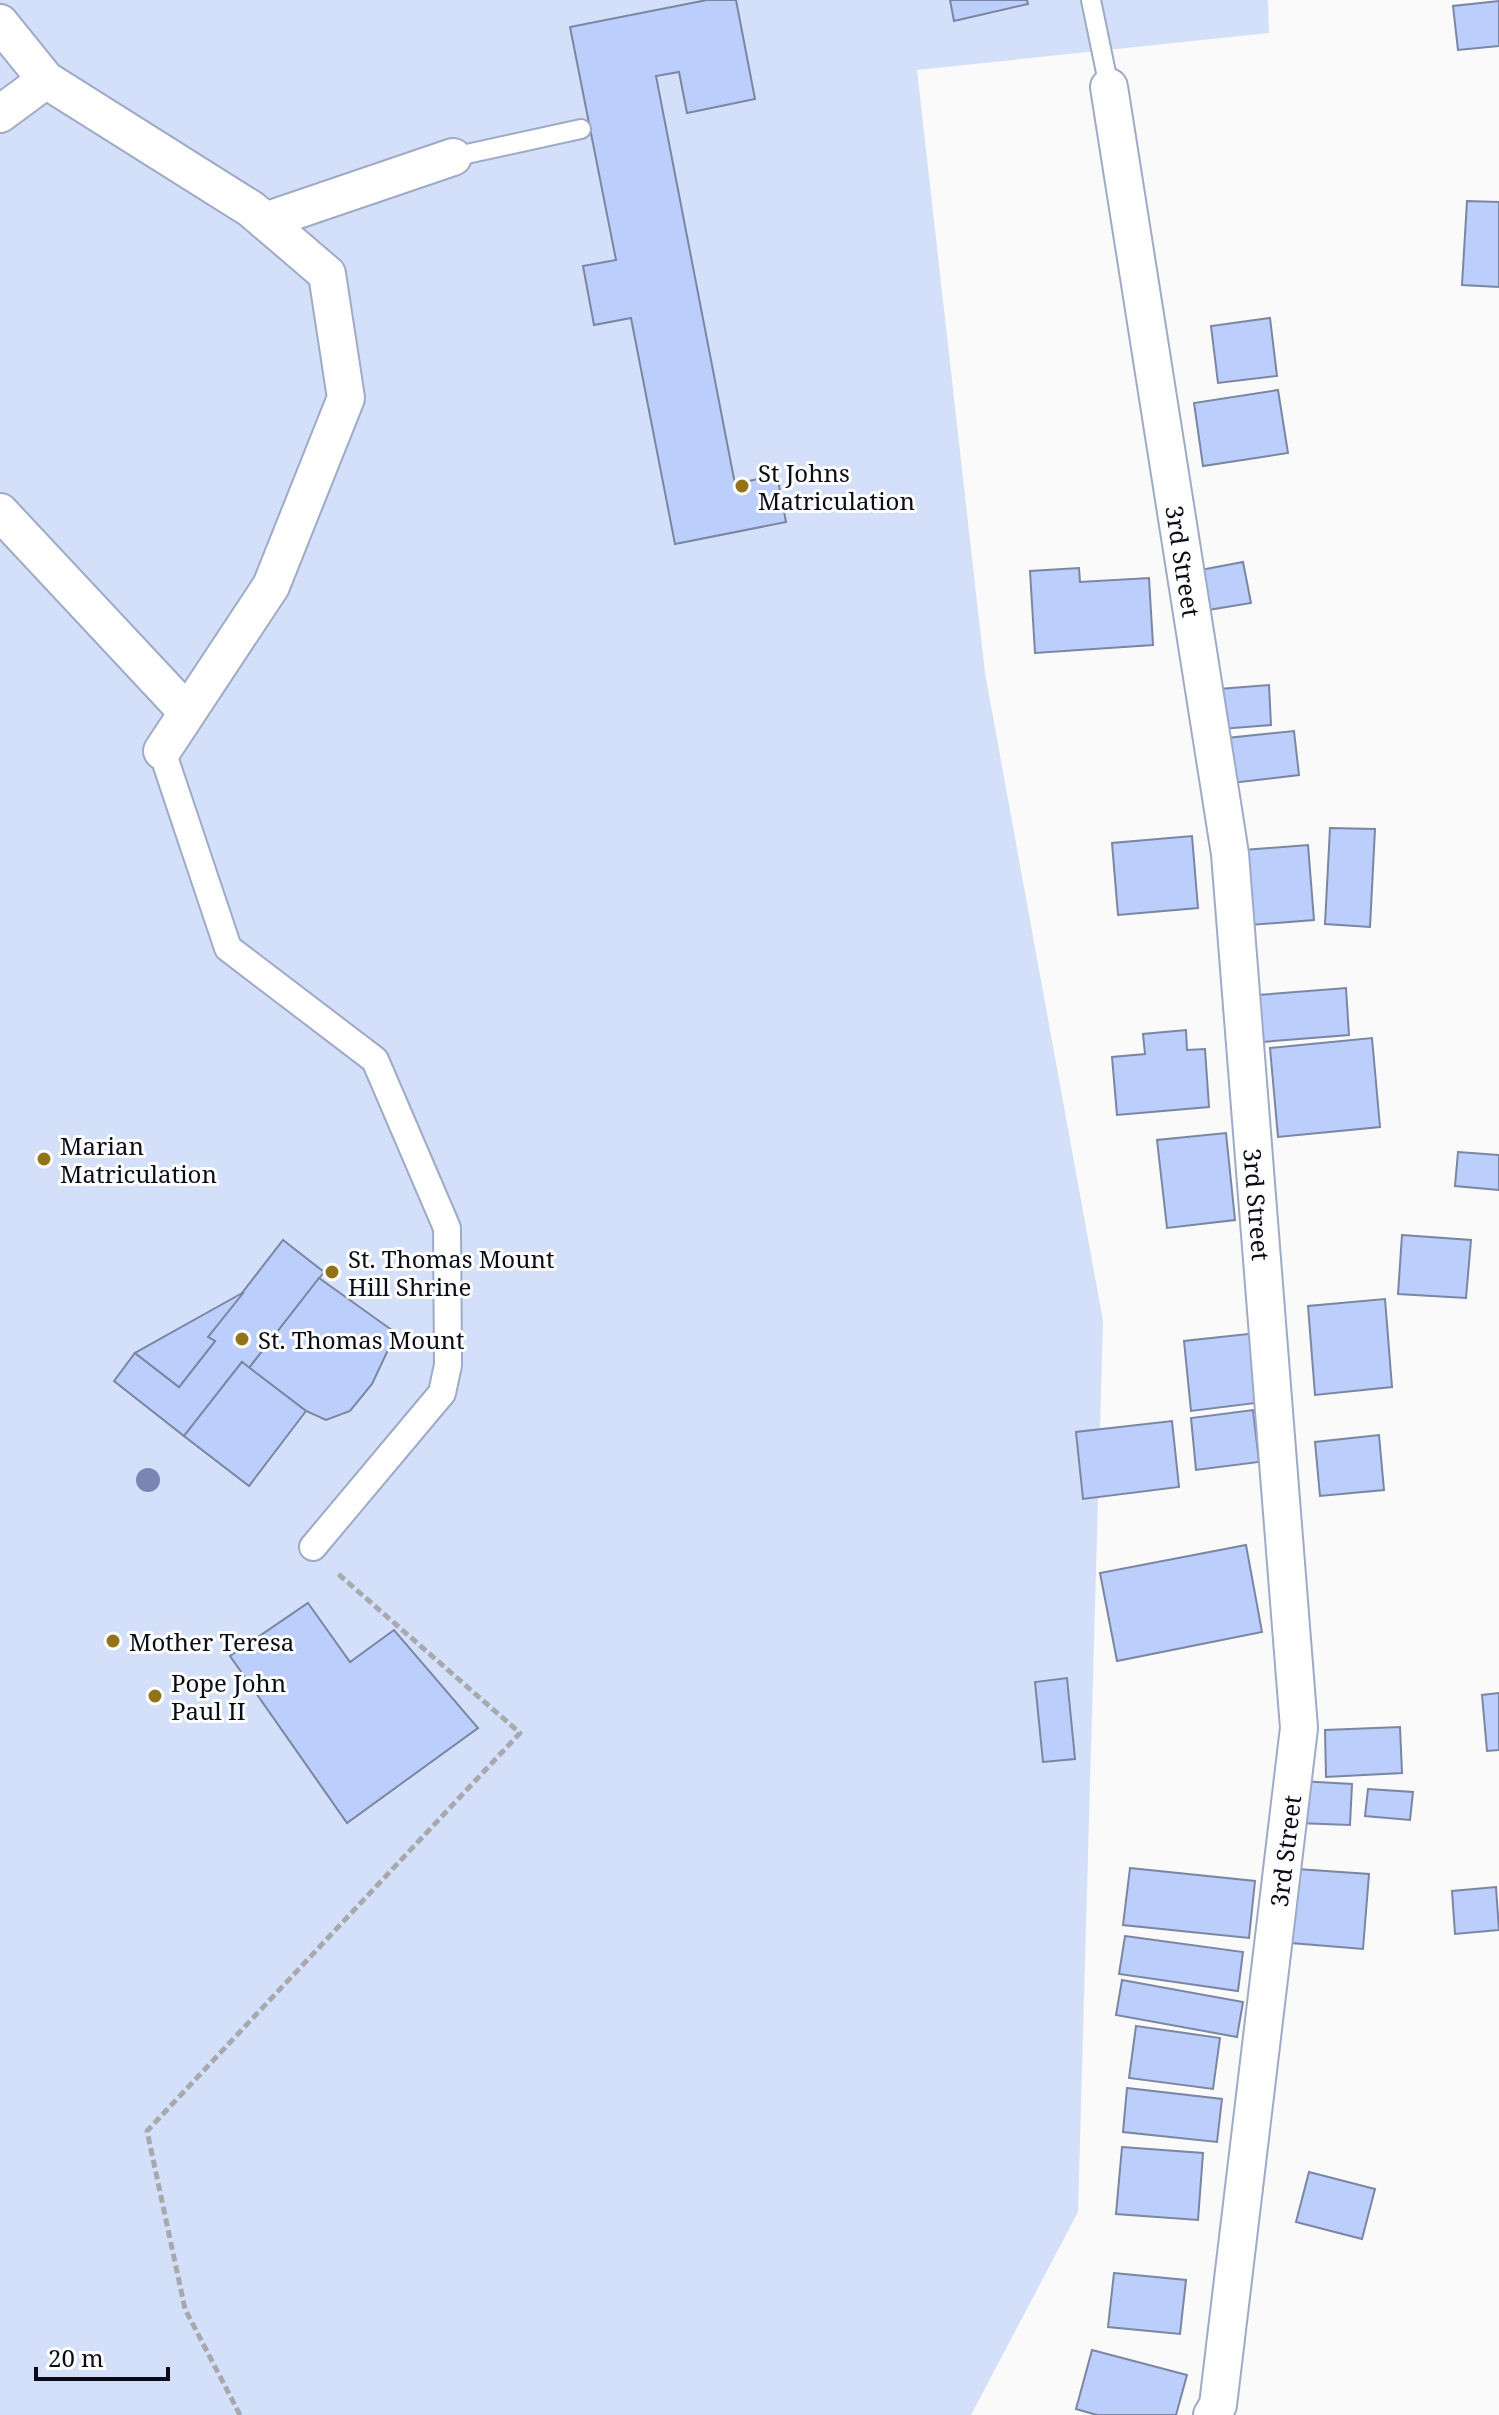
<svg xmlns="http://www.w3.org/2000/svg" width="1499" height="2415" font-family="'Noto Serif',serif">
<rect width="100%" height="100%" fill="#fafafa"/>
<path fill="#d4dff9" d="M0,0H1268L1269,33L917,70L985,673L1103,1321L1078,2212L971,2415H0Z"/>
<g fill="#bbcefc" stroke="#7b86a2" stroke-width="2">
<path d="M707,0H736L755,99L687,113L679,72L656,76L735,484L777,475L786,522L675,544L631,318L594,325L583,266L616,260L570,27Z"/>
<path d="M950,0H1027L1028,4L954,21Z"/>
<path d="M1499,1V46L1458,50L1453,6Z"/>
<path d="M1467,201L1499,202V287L1462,285Z"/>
<path d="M1270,318L1277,376L1218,383L1211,326Z"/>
<path d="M1278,390L1288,453L1203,466L1194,403Z"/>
<path d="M1243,562L1251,603L1202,611L1195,571Z"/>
<path d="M1079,568L1080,582L1149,578L1153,645L1035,653L1030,571Z"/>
<path d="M1269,685L1271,725L1221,729L1219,689Z"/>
<path d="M1294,731L1299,775L1232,783L1227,738Z"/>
<path d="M1330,828L1375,829L1370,927L1325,924Z"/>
<path d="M1192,836L1198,908L1118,915L1112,843Z"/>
<path d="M1308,845L1314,920L1250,925L1244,850Z"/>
<path d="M1346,988L1349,1035L1262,1042L1258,995Z"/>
<path d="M1186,1030L1187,1050L1205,1049L1209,1107L1117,1115L1112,1057L1145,1054L1143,1034Z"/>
<path d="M1372,1038L1380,1127L1278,1137L1270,1048Z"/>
<path d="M1226,1133L1235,1220L1167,1228L1157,1140Z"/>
<path d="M1458,1152L1499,1155V1190L1455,1186Z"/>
<path d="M1402,1235L1471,1240L1466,1298L1398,1294Z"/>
<path d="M283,1240L324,1272L249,1368L242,1362L184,1436L114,1381L135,1353L179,1387L215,1341L208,1337Z"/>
<path d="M319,1278L396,1333L372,1384L350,1411L326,1420L306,1411L249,1368Z"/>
<path d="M244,1292L208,1337L215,1341L179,1387L135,1353Z"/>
<path d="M1385,1299L1392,1387L1315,1395L1308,1306Z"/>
<path d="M1257,1333L1264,1402L1191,1411L1184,1341Z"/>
<path d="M242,1362L306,1411L249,1486L184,1436Z"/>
<path d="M1253,1410L1259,1462L1196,1470L1191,1418Z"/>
<path d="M1172,1421L1179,1487L1083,1499L1076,1432Z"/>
<path d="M1379,1435L1384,1490L1320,1496L1315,1442Z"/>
<path d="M1246,1545L1262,1632L1117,1661L1100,1573Z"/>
<path d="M308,1603L350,1662L394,1630L478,1728L347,1823L230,1656Z"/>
<path d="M1067,1678L1075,1759L1043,1762L1035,1682Z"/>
<path d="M1499,1693V1750L1487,1751L1482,1695Z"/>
<path d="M1400,1727L1402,1773L1326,1777L1325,1730Z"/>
<path d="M1299,1781L1352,1784L1350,1825L1297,1823Z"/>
<path d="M1368,1789L1413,1792L1410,1820L1365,1816Z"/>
<path d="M1130,1868L1255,1881L1249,1938L1123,1925Z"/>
<path d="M1297,1869L1369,1874L1363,1949L1291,1943Z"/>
<path d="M1496,1887L1499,1930L1455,1934L1452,1891Z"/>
<path d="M1125,1936L1243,1952L1238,1991L1119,1974Z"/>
<path d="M1122,1980L1243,2002L1237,2037L1116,2015Z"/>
<path d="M1136,2026L1220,2038L1213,2089L1129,2078Z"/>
<path d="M1127,2088L1222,2099L1217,2142L1123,2132Z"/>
<path d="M1122,2147L1203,2153L1198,2220L1116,2214Z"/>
<path d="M1309,2172L1375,2189L1362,2239L1296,2222Z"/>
<path d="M1114,2273L1186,2280L1180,2334L1108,2327Z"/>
<path d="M1092,2350L1187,2375L1176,2415H1097L1076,2409Z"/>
</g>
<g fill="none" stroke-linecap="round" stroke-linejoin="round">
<g stroke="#9eaac7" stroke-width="22">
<g id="service">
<path d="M1091,0L1109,87"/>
<path d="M453,157L581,129"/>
</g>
</g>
<g stroke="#9eaac7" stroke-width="30">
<path id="pedestrian" d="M162,751L228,948L375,1060L447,1228L448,1365L442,1393L313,1547"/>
</g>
<g stroke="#9eaac7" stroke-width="40">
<g id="minor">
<path d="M0,23L46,80L251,209L327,274L346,398L271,586L162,751"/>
<path id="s1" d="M1109,87L1230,854L1299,1728L1218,2405L1212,2415"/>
<path d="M0,114L46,80"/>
<path d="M265,221L453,157"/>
<path d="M0,512L187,712"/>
</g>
</g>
<path stroke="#a8a9ac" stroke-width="5" stroke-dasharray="8 4" stroke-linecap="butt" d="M240,2415L185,2309L147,2131L520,1733L336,1572"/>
<use href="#service" stroke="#fff" stroke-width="18"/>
<use href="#pedestrian" stroke="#fff" stroke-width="26"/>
<use href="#minor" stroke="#fff" stroke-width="36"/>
</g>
<circle fill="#7c84b3" cx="148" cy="1480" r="12"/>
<g fill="#927319" stroke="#fff" stroke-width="3">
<circle cx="742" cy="486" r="8"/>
<circle cx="44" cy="1159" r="8"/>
<circle cx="332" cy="1272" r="8"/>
<circle cx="242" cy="1339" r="8"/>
<circle cx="113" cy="1641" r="8"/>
<circle cx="155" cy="1696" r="8"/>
</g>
<g text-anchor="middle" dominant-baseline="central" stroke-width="6" stroke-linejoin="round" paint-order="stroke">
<g font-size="24" fill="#090c16" stroke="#fff" text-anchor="start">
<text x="758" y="472">St Johns<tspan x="758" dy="28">Matriculation</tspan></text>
<text x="60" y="1145">Marian<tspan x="60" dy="28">Matriculation</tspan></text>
<text x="348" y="1258">St. Thomas Mount<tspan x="348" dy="28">Hill Shrine</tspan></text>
<text x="258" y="1339">St. Thomas Mount</text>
<text x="129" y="1641">Mother Teresa</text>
<text x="171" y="1682">Pope John<tspan x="171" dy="28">Paul II</tspan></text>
</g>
<g font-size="24" fill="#090c16" stroke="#fff">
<text stroke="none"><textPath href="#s1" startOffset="480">3rd Street</textPath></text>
<text stroke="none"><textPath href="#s1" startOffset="1128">3rd Street</textPath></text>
<text transform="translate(1285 1851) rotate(-83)">3rd Street</text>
</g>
</g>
<path d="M36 2367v12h132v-12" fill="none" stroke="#090c16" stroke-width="4"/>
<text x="48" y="2367" font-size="24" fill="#090c16" stroke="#ffffff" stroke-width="6" paint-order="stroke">20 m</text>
</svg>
